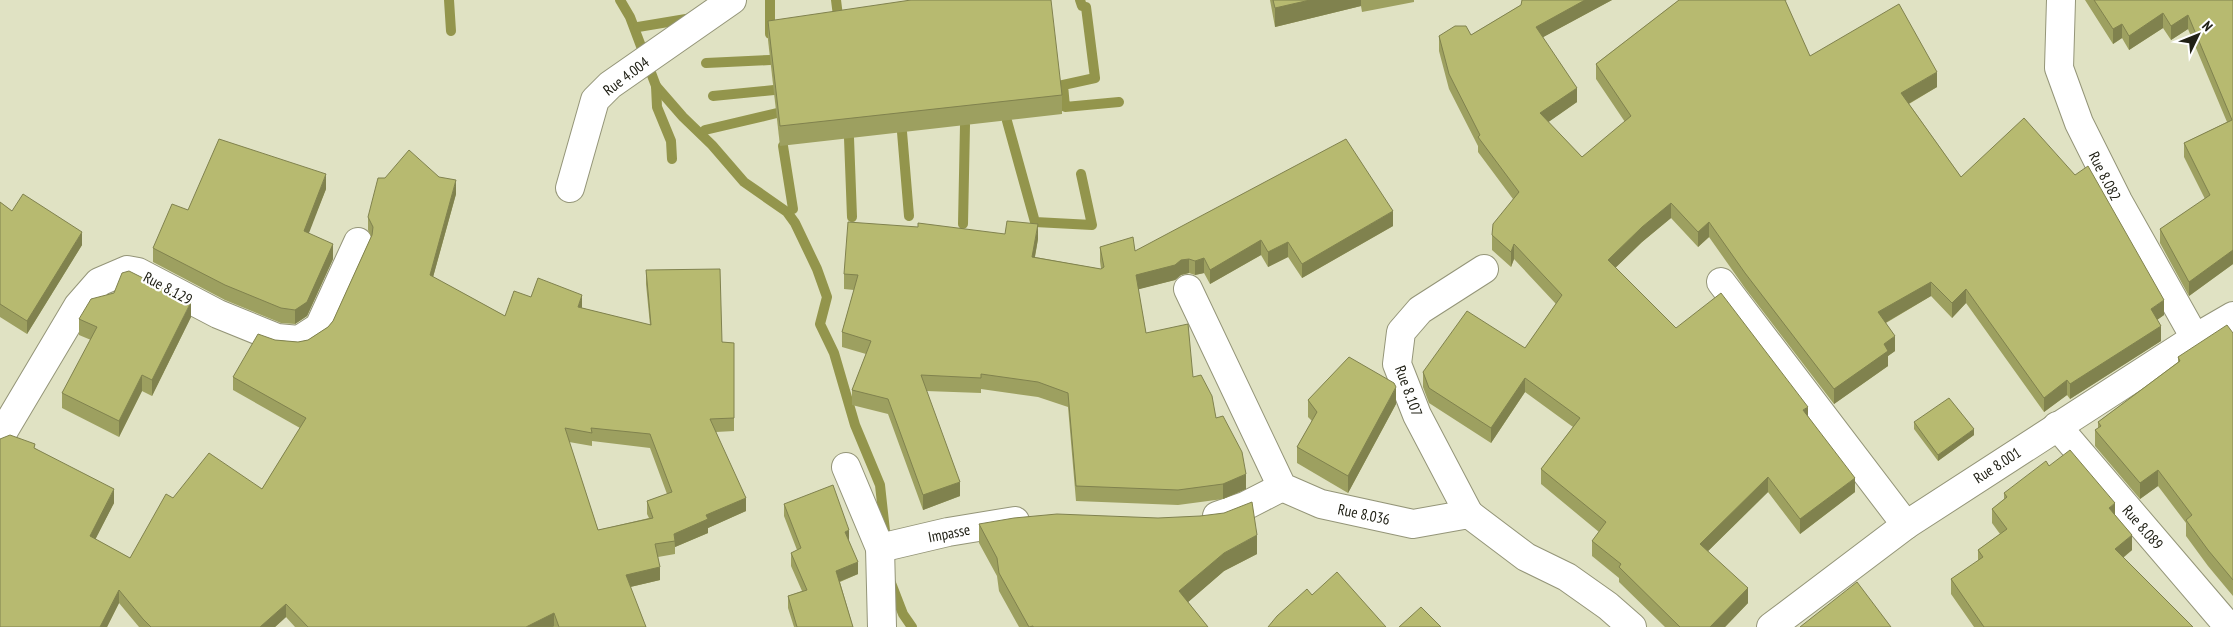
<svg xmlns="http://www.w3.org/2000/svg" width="2233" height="627" font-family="'PT Sans Narrow',sans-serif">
<rect width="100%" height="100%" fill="#e0e2c3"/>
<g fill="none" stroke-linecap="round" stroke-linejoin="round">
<g stroke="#93954c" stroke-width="10">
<path d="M449,0L451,31"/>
<path d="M620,0L630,17L656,86L683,117L712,145L744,182L787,212L795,223L817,269L827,297L820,324L834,353L855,425L880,485L885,531"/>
<path d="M836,0L839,24"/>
<path d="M1080,0L1082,6L1086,7L1095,78L1063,85L1065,107L1119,102"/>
<path d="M638,27L692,18"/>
<path d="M770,34V0"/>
<path d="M706,63L770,60"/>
<path d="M656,86L657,107L671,141L672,159"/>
<path d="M713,96L774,90"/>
<path d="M1007,121L1035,222L1092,225L1081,174"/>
<path d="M705,130L777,113"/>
<path d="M902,132L909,216"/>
<path d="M849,138L852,217"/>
<path d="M783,146L793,209"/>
<path d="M963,224L965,125"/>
<path d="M891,583L903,614L912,627"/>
</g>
<g stroke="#949578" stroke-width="30">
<g id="street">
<path d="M2061,0L2059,68L2079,123L2118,201L2195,338"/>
<path d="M570,188L595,100L610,85L732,0"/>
<path d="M1721,282L1906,525"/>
<path d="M1188,289L1282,487L1321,504L1413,524L1469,514L1526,557L1567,577L1608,606L1632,627"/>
<path d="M2057,426L2229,627"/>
<path d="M0,437L78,306L99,282L127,270L138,272L218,314L277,338L299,340L319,327L358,242"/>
<path d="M846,467L880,548L882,627"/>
<path d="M1469,514L1417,415L1397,364L1401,332L1420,310L1484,269"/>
<path d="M1217,516L1245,506L1282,487"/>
<path d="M880,548L948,532L1015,521"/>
<path d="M1771,627L1906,525L2195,338L2233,316"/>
</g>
</g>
<use href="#street" stroke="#fff" stroke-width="28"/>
</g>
<g fill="#9da060" fill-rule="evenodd">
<path d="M1270,0H1414V2L1362,12L1361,6L1275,27Z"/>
<path d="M1522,0H1612L1543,37L1577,102L1548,122L1582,157L1625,122L1596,79V64L1679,0H1787L1785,1L1810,56L1937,87L1909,104L1961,177L2164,315L2157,320L2161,341L2070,399L2067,395L2044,412L1966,303L1952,318L1931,296L1886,323L1895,351L1888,356V366L1834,404L1745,288L1709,237L1698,247L1671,218L1642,242L1615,268L1676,328L1808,416L1855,492L1800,534L1768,492L1708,551L1748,603L1725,627H1665L1619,582V578L1592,556V541L1599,532L1541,484V469L1573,427L1525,392L1491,443L1429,403L1423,387V372L1525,348L1556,304L1514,259L1511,267L1492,250V235L1513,199L1478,152V146L1449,89L1439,51V36L1471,35L1521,5Z"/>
<path d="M2085,0H2233V264L2189,296L2160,243V229L2205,199L2184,157V143L2227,122L2188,29L2171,40L2163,28L2129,50L2122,38L2113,44Z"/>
<path d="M768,21L1062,95V114L780,146L768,40Z"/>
<path d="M326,189L308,233L333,259L307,316L295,324L281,323L225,300L153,262V248L188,210Z"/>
<path d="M456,194L433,277L505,316L531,297L582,308L650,325L646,284V270L722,342L734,343V431L716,432L746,511L708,528V533L675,547V554L658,557L660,580L630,587L646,627H295L286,617L275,627H139L119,603L107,627H0L35,448L114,503L95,539L130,558L173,498L262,489L300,428L233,390V377L275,340L298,342L308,340L328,327L333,321L371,237L368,230V217ZM592,441L650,448L667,494L647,501V514L649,518L598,530L569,442L592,446Z"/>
<path d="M0,202L12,211L82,245L27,334L0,317Z"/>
<path d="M1393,226L1302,278L1288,257L1268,267L1261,255L1210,284L1204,273L1195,275L1189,273L1181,275L1175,280L1138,289L1146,333L1193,377L1216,418L1246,489L1223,499L1178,505L1076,501L1068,407L1038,397L981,389V393L926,391L960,496L923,510L888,414L852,405V390L866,354L842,347V332L854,290L844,289V274L1038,239L1035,257L1101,269L1100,261V247L1135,251Z"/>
<path d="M191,317L152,396L142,391L119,437L62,408V393L91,340L79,335V319Z"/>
<path d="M2233,333V596L2208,566L2186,536V523L2158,486L2140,499L2095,446V430L2098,428V422L2178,362V357Z"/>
<path d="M1308,400L1396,404L1348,493L1297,463V447L1312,421L1308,417Z"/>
<path d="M1914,422L1974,435L1938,461L1914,429Z"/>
<path d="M2049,466L2115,515L2132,550L2123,558L2193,627H1974L1951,594V579L1978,561V550L2000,534L1992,523V509L2004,499V493Z"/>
<path d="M784,504L849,542L858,574L840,582L853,627H794L788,608V596L802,591L791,566V553L797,550L784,516Z"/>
<path d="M979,524L1257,554L1224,571L1188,602L1208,627H1019L999,591L997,576L979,543Z"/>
</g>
<g fill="#80824e">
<path d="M1310,0H1361V6L1275,27V8Z"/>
<path d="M1585,0H1612L1536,41V27Z"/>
<path d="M2163,13V28L2129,50V36Z"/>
<path d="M2188,15V29L2171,40V26Z"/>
<path d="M2122,24V38L2113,44V29Z"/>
<path d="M1937,72V87L1901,108V93Z"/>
<path d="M1577,88V102L1540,128V113Z"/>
<path d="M326,174V189L304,246V231Z"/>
<path d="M456,180V194L430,288V275Z"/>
<path d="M1671,203V218L1642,242L1608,275V260L1642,227Z"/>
<path d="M1393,211V226L1302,278V264Z"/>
<path d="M1709,222V237L1698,247V232Z"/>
<path d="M1038,224V239L1032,272V257Z"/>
<path d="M82,232V245L27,334V321Z"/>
<path d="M1261,240V255L1210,284V270Z"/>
<path d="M1288,242V257L1268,267V252Z"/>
<path d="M333,244V259L307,316L295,324V310Z"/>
<path d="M1514,244V259L1511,267V252Z"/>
<path d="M2233,250V264L2189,296V282Z"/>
<path d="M1204,258V273L1195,275V261Z"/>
<path d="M1189,259V273L1181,275L1175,280L1136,290V275L1181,260Z"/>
<path d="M1931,282V296L1878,327V312Z"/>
<path d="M1966,289V303L1952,318V303Z"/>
<path d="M582,295V308L578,307Z"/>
<path d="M2164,300V315L2151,324V309Z"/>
<path d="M191,302V317L152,396V380Z"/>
<path d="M2161,326V341L2070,399V384Z"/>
<path d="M1895,336V351L1888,356V366L1834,404V389L1884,344Z"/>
<path d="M142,375V391L119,437V421Z"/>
<path d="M1525,378V392L1491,443V428Z"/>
<path d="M2067,380V395L2044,412V398Z"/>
<path d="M1396,387V404L1348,493V476Z"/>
<path d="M1808,407V421L1803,410Z"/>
<path d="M1974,429V435L1938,461V455Z"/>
<path d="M2158,470V486L2140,499V483Z"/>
<path d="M1246,474V489L1223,499V484Z"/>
<path d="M1768,477V492L1700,559V544Z"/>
<path d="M1855,478V492L1800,534V519Z"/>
<path d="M960,482V496L923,510V495Z"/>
<path d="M114,489V503L90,550V536Z"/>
<path d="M746,498V511L708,528V533L675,547L674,534L706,515Z"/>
<path d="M2115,503V518L2109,508Z"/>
<path d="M849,530V542L845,532Z"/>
<path d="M1257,535V554L1224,571L1179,610V591L1224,553Z"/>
<path d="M2132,535V550L2115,564V549Z"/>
<path d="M858,562V574L836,583V571Z"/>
<path d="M660,567V580L626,588V575Z"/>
<path d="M1748,588V603L1725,627H1710Z"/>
<path d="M119,590V603L107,627H100Z"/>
<path d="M286,604V617L275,627H260Z"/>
<path d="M554,613V626L553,627H526Z"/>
</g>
<g fill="#b7ba70" stroke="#80824e" fill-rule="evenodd">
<path d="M911,0H1051L1062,95L780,126L768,21Z"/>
<path d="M1273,0H1310L1275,8Z"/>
<path d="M1522,0H1585L1536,27L1577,88L1540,113L1582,157L1631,116L1596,64L1679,0H1785L1810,56L1899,4L1937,72L1901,93L1961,177L2024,118L2075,175L2088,166L2164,300L2151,309L2161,326L2070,384L2067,380L2044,398L1966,289L1952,303L1931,282L1878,312L1895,336L1884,344L1888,351L1834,389L1745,273L1709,222L1698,232L1671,203L1642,227L1608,260L1676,328L1721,293L1808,407L1803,410L1855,478L1800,519L1768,477L1700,544L1748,588L1710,627H1680L1619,567L1621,564L1592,541L1606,522L1541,469L1580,418L1525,378L1491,428L1429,388L1423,372L1467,311L1525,348L1562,295L1514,244L1511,252L1492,235L1493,224L1519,192L1478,137L1480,135L1449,74L1439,36L1455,26H1466L1471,35L1521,5Z"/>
<path d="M2094,0H2233V250L2189,282L2160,229L2210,195L2184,143L2232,120L2188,15L2171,26L2163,13L2129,36L2122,24L2113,29Z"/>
<path d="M219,139L326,174L304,231L333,244L307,302L295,310L281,308L225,285L153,248L172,204L188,210Z"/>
<path d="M1346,139L1393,211L1302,264L1288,242L1268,252L1261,240L1210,270L1204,258L1195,261L1189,259L1181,260L1175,265L1136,275L1146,333L1188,324L1193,377L1201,375L1212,396L1216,418L1223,416L1242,452L1246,474L1223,484L1178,490L1076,486L1068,393L1038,382L981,374V378L921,375L960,482L923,495L888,399L852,390L871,341L842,332L858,275L844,274L848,222L918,227V223L1005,234L1007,221L1038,224L1032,257L1101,269L1104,267L1100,247L1133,237L1135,251Z"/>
<path d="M409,150L439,177L456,180L430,275L505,316L514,291L531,297L538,278L582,295L578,307L651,325L646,270L720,269L722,342L734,343V418L710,419L746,498L706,515L708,519L674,534L675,541L655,544L660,567L626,575L646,627H559L554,613L526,627H308L286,604L260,627H151L143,619L119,590L100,627H0V439L10,435L35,444L34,448L114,489L90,536L130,558L166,494L173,498L209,453L262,489L306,418L233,377L258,334L275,340L298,342L308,340L328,327L333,321L372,235L373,227L368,217L378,178H385ZM565,428L592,433L591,428L650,434L672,492L647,501L653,518L598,530Z"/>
<path d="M23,194L82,232L27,321L0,304V202L12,211Z"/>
<path d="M129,271L191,302L152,380L142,375L119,421L62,393L97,327L79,319L91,299L114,293L122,273Z"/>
<path d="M2227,325L2233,333V580L2208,550L2186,520L2192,515L2158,470L2140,483L2095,430L2101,426L2098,422L2180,361L2178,357Z"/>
<path d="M1349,357L1394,383L1396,387L1348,476L1297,447L1317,412L1308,400Z"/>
<path d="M1949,398L1974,429L1938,455L1914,422Z"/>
<path d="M2070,450L2115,503L2109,508L2132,535L2115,549L2193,627H1984L1951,579L1983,557L1978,550L2007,529L1992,509L2007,497L2004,493L2046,461L2049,466Z"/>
<path d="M833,485L849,530L845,532L858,562L836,571L853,627H797L788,596L807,590L791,553L801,548L784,504Z"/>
<path d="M1252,502L1257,535L1224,553L1179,591L1208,627H1033V626L1029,627L999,573L997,558L979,524L1014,518L1057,514L1158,518L1200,516L1224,513Z"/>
<path d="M1337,572L1386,627H1268L1277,616L1307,589L1312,595Z"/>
<path d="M1857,582L1891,627H1800Z"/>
<path d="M1421,607L1441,627H1399Z"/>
</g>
<g text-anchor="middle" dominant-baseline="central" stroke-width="4.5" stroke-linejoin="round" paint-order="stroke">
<g font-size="15" fill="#202015" stroke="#fff">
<text transform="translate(626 76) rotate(-37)">Rue 4.004</text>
<text transform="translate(2105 176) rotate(63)">Rue 8.082</text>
<text transform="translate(168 288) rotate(28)">Rue 8.129</text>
<text transform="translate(1409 391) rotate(70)">Rue 8.107</text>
<text transform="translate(1997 465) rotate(-33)">Rue 8.001</text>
<text transform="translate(1364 514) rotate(12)">Rue 8.036</text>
<text transform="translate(2143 527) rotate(49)">Rue 8.089</text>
<text transform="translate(949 533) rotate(-11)">Impasse</text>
</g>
</g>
<g transform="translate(2198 35) rotate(47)" stroke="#ffffff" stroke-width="4" paint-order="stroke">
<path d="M0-4L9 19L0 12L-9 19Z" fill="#202015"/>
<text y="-8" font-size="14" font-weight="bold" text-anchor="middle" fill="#202015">N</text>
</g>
</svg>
